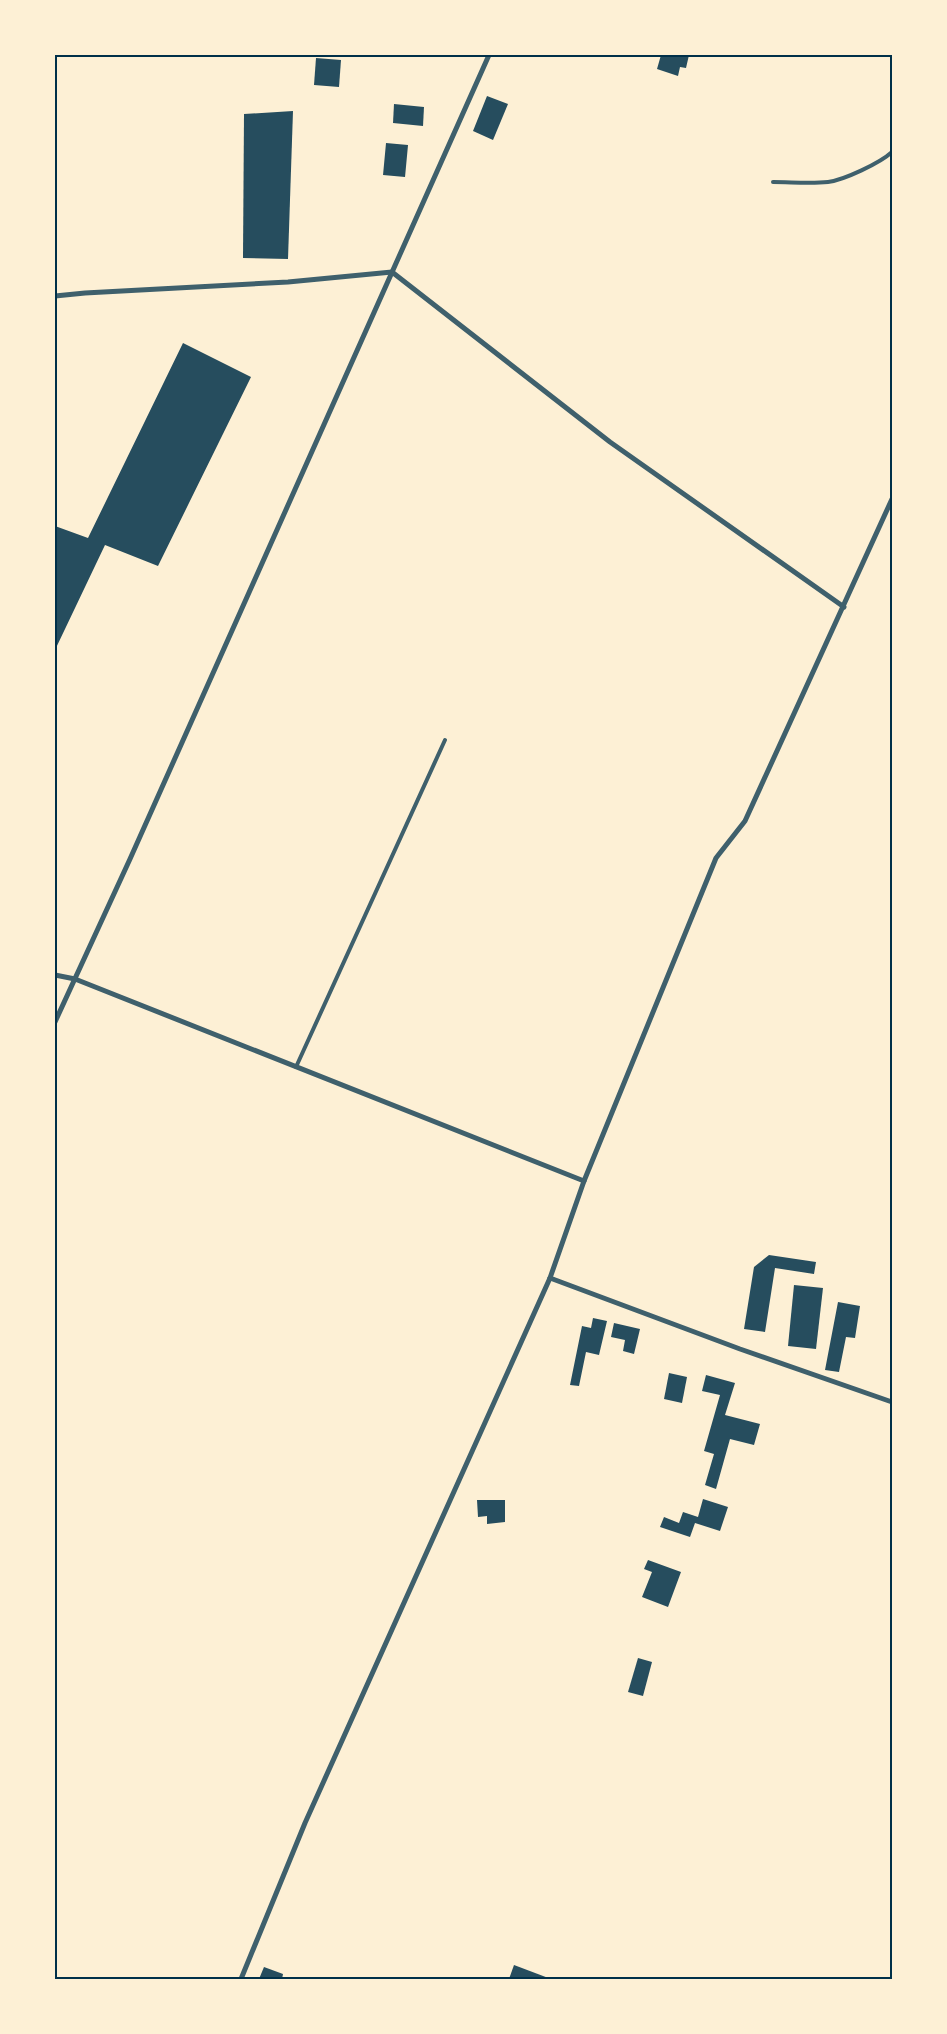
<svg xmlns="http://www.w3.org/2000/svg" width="947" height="2034" font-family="'Playfair Display',serif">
<rect width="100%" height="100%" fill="#fdf0d5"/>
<g fill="#264d5e">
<path d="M661,55H689L686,68L680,67L678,76L657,69Z"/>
<path d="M316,58L341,60L339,87L314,85Z"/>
<path d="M487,96L508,104L493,140L473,131Z"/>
<path d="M394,104L424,107L423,126L393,123Z"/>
<path d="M293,111L288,259L243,258L244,114Z"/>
<path d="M386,143L408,145L405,177L383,175Z"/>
<path d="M183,343L251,377L158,566L105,545L55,650V526L88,538Z"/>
<path d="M769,1255L816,1262L814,1274L775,1268L765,1332L744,1329L754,1267Z"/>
<path d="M794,1285L823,1288L816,1349L788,1346Z"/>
<path d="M838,1302L860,1306L855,1338L846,1337L839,1372L825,1370Z"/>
<path d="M593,1318L607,1321L599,1355L586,1352L579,1386L570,1385L582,1326L591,1328Z"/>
<path d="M614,1323L640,1329L634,1354L623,1351L625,1340L611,1337Z"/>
<path d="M669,1373L687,1377L682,1403L664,1399Z"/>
<path d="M706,1375L735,1383L725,1415L760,1424L754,1445L730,1439L716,1489L705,1485L714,1454L704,1451L720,1395L702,1391Z"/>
<path d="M703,1499L728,1507L720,1531L695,1523L690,1537L660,1527L664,1517L679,1523L683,1512L698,1517Z"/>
<path d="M477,1500H505V1522L487,1524V1516L478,1517Z"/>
<path d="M648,1560L681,1572L668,1607L642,1597L652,1572L644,1569Z"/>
<path d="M638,1658L652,1662L643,1696L628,1692Z"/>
<path d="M514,1965L551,1979H509Z"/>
<path d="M264,1967L283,1974L282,1979H259Z"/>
</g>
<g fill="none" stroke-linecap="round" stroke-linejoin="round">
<g stroke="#3f606c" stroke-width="4">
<path d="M773,182C791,182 810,184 828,182C844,180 880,163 892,152"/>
<path d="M296,1067L445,740"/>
</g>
<g stroke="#3f606c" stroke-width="5">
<path d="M55,296L85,293L288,282L392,272L610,442L844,607"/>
<path d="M55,975L75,979L584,1181"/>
<path d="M55,1022L130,859L489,55"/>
<path d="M550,1278L740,1349L892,1402"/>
<path d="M241,1979L305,1823L550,1278L584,1181L716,858L745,821L892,499"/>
</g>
</g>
<rect width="947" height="2034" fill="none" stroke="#fdf0d5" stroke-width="112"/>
<rect x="56" y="56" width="835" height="1922" fill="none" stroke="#003049" stroke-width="2"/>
</svg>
